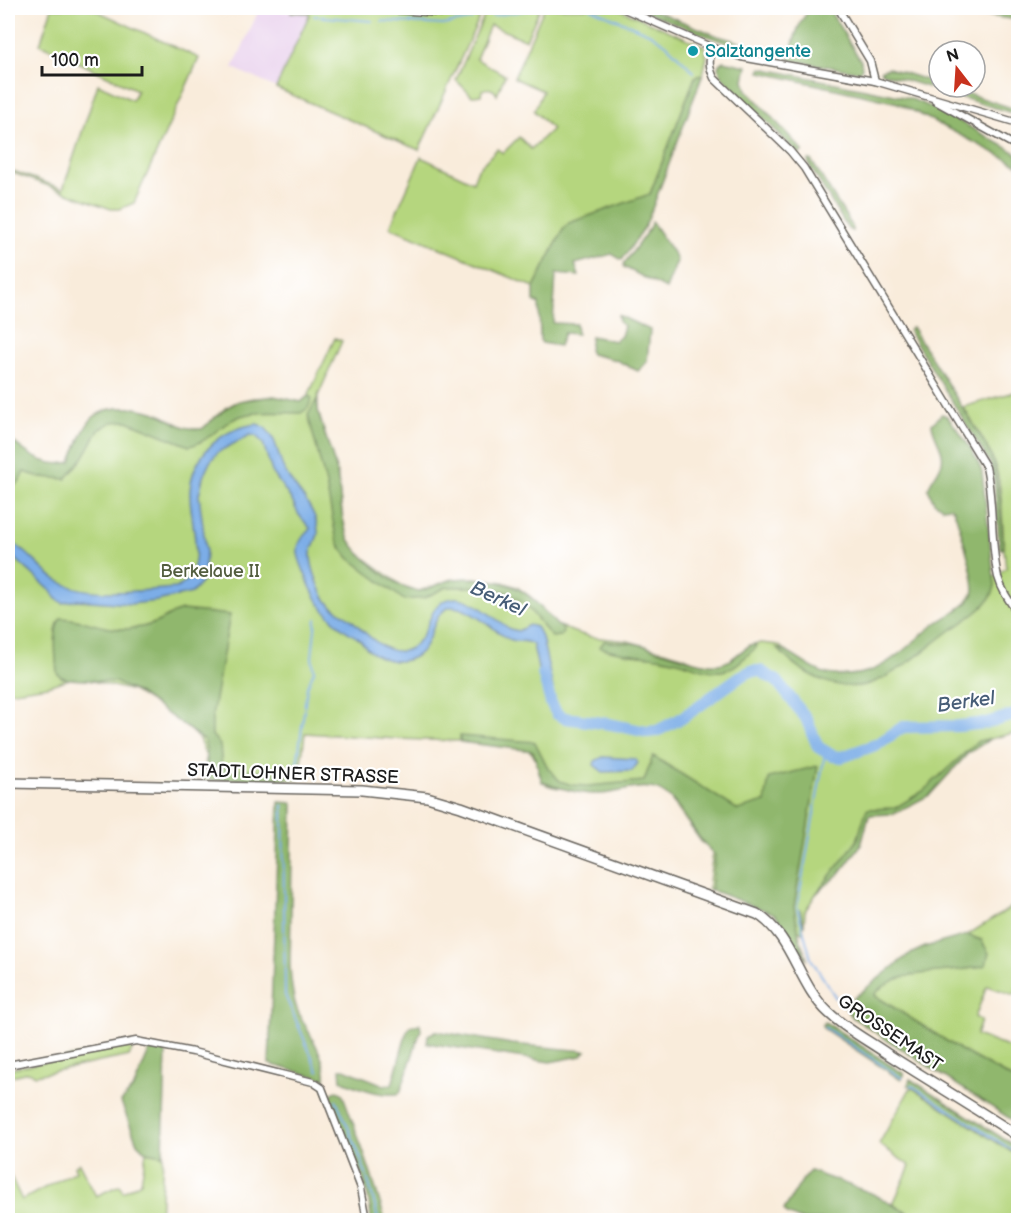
<svg xmlns="http://www.w3.org/2000/svg" width="1026" height="1228" font-family="'Balsamiq Sans',sans-serif">
<rect width="100%" height="100%" fill="#fff"/>
<filter id="ink" filterUnits="userSpaceOnUse"><feTurbulence type="fractalNoise" baseFrequency=".0167" numOctaves="2"/><feDisplacementMap in="SourceGraphic" scale="12" xChannelSelector="R" yChannelSelector="G"/><feConvolveMatrix kernelMatrix="1 2 1 2 8 2 1 2 1" color-interpolation-filters="sRGB"/></filter>
<filter id="wash" filterUnits="userSpaceOnUse"><feTurbulence type="fractalNoise" baseFrequency=".008" numOctaves="4" result="noise"/><feDisplacementMap in="SourceGraphic" scale="24" xChannelSelector="R" yChannelSelector="G"/><feGaussianBlur stdDeviation="1.35" result="paint"/><feColorMatrix in="noise" values="0 0 0 0 0 0 0 0 0 0 0 0 0 0 0 0 0 1.4 0 .05"/><feComposite in="paint" operator="in"/></filter>
<g filter="url(#wash)">
<rect width="100%" height="100%" fill="#f9ecdb"/>
<path fill="#e9d2ed" d="M259,10L310,13L276,88L233,68Z"/>
<g fill="#b5d67e" stroke="#68794d" stroke-width="1.5">
<path d="M52,8H91L199,58L134,203L120,209H111L8,171V169L63,189L98,84L132,100L137,90L40,44Z"/>
<path d="M292,8H339L432,15L474,11L479,17L477,23L419,150L276,88L310,13L291,12Z"/>
<path d="M490,8H540L526,40L490,25L476,59L505,75L497,95C494,88 489,87 482,90L481,95L472,96L456,80L486,11Z"/>
<path d="M544,8H617L704,46L707,57L703,74L695,77L650,194L564,228L534,287L390,227L421,157L473,182L478,169L497,149L503,153L519,137L531,149L552,129L534,111L543,91L514,78Z"/>
<path d="M335,338L342,341L318,396V411L337,473L343,519L348,538L358,553L404,587L419,591L453,579L475,578L503,582L517,587L531,597L557,625L574,632L591,637L628,641L682,656L700,664L715,665H724L750,645L761,643L778,645L817,675L853,677L881,668L965,604L971,595L1006,568C1001,534 1005,498 995,465C988,444 974,425 963,407L1018,391V732L986,740L971,750L938,786L908,807L894,813L870,812L862,842L852,853L846,865L825,883L816,894L805,911L804,926L800,909L804,933L785,923L770,911L708,889L713,852L702,843L662,787C653,786 644,784 635,784C614,785 564,793 547,785C537,780 541,760 528,749L460,741L397,739L305,733L299,780H204L206,757L199,739L180,721L133,691L76,677L47,686L8,692V437C25,453 46,469 71,462C76,450 84,424 95,416C112,403 144,407 163,416C179,424 182,429 202,429C210,422 218,413 227,407C248,393 278,397 301,402L308,396Z"/>
<path d="M1018,903V986L1015,995L987,986L975,1017L981,1021L976,1035L1018,1051V1082L964,1052L874,995C877,991 880,987 883,984C904,972 953,969 977,968L982,940L967,935Z"/>
<path d="M130,1045L132,1051L129,1056L36,1075L28,1072L8,1077V1069Z"/>
<path d="M911,1087L1018,1156V1205L1016,1220H922L893,1204L910,1166L879,1144Z"/>
<path d="M146,1152L163,1155L160,1220H8V1171L22,1200L76,1171L74,1166L79,1163L96,1196L120,1185L123,1192L141,1182Z"/>
</g>
<g fill="#90b76d" stroke="#566a44" stroke-width="1.5">
<path d="M638,8H649L718,36L776,52V55C727,48 683,26 638,8Z"/>
<path d="M811,8H828L861,61L862,68L860,72L789,60C794,40 797,23 811,8Z"/>
<path d="M929,8H996L1018,11V20Z"/>
<path d="M723,61L747,66L744,80L747,90L803,151L799,154L723,78L718,68L719,64Z"/>
<path d="M761,68L909,98L943,112L1018,154V165L898,103L760,72Z"/>
<path d="M889,68L939,84V87H948L1018,110V115L882,73L881,70Z"/>
<path d="M703,74L649,217L644,228L622,260L612,254L575,264L579,276L556,274L553,323L576,324L577,334L564,333L559,346L542,343L540,340L539,304L534,301V287L564,228L569,223L650,194L695,77Z"/>
<path d="M808,160H811L852,226V231L848,229L809,165Z"/>
<path d="M652,222L674,254L677,261L666,289L624,267V264L648,230Z"/>
<path d="M618,315L650,330L647,362L638,371L616,360L591,354L589,350L591,336L615,341L621,336L624,326L619,322Z"/>
<path d="M912,327L984,442L994,463L1000,500L1003,549H1000L999,543L994,480L990,463L910,333L909,330Z"/>
<path d="M274,396L301,402L308,396L312,398L308,408L301,413C283,413 252,410 236,418C220,425 207,443 189,446L127,421L112,422L99,430L83,458L66,479L40,477L24,472L19,482L8,491V437C25,453 46,469 71,462C76,450 84,424 95,416C113,403 143,407 163,416C179,424 182,429 202,429L228,407L239,401Z"/>
<path d="M317,399C318,425 332,448 337,474C341,494 340,518 348,537C355,554 400,592 419,591C431,590 442,581 454,579C465,578 476,578 486,580C523,584 533,599 557,625L562,628L563,632L561,636L552,637L549,634L526,605L508,593L499,590L481,587H447L424,598L404,600L349,558L340,546L336,537L326,484L308,415Z"/>
<path d="M942,414L947,416C960,433 975,451 982,472L995,586C991,606 967,619 951,630C928,647 905,668 879,680C843,698 801,675 777,648C797,654 812,673 834,675C847,676 863,674 875,669C897,659 914,640 934,625C945,616 967,608 973,595C978,581 959,526 954,510L950,507L943,508L934,502L928,489C931,479 939,473 942,462C945,449 933,437 932,424Z"/>
<path d="M182,610L230,615L212,716V735L220,745L222,768L249,769L287,775L288,778L209,780L205,741L138,693L115,682L68,679L61,677L57,673C56,660 52,628 61,618C87,619 109,633 135,628C143,627 154,624 161,620C169,616 174,612 182,610Z"/>
<path d="M604,641C615,643 626,642 637,644C657,648 701,667 719,664C734,662 740,648 755,644L756,648C745,656 736,669 722,671C705,673 689,663 673,660C649,654 624,656 600,647Z"/>
<path d="M460,736L535,742L548,768L560,781L572,785L587,786L644,781L653,756L738,810L765,802L769,778L818,766L794,907L800,940L807,960L775,914L711,890L715,855C694,838 686,809 665,794C646,780 623,793 601,794C581,795 561,788 542,782L533,751L460,742Z"/>
<path d="M990,739L967,754L930,795L893,814L869,815L861,845L841,872L816,894L857,841L866,811L868,809L895,808L923,791L978,741Z"/>
<path d="M279,802L293,803L290,966C291,980 292,996 297,1009C305,1028 328,1059 325,1079L269,1064Z"/>
<path d="M967,935L981,940L989,953L986,965C953,976 898,965 874,995L964,1052L1018,1082V1124L853,1018L844,1006L908,955L925,947Z"/>
<path d="M825,1022L904,1074L901,1080L823,1028L822,1025Z"/>
<path d="M420,1024L421,1030L400,1093C386,1098 355,1087 341,1080L340,1069H344L384,1085H392L407,1031L411,1026Z"/>
<path d="M436,1031L512,1044L586,1051L581,1056L550,1062L427,1043L428,1035Z"/>
<path d="M150,1049L166,1051L163,1155L146,1152L137,1143L121,1102L134,1087Z"/>
<path d="M910,1079L1018,1148V1156L908,1085Z"/>
<path d="M337,1091L342,1093C358,1135 373,1177 385,1220H371C369,1175 343,1138 331,1096L332,1093Z"/>
<path d="M810,1171L871,1193L921,1220H801L787,1214L784,1210L803,1179Z"/>
</g>
<g fill="#7bade7" stroke="#4c6482" stroke-width="1.5">
<path d="M257,424C264,426 267,429 271,435C278,445 278,458 284,469C294,491 317,506 318,532C318,539 312,546 311,553C310,565 320,591 327,601C333,610 347,614 355,623C373,641 401,669 422,636C432,620 431,599 455,598C472,597 496,620 510,629L518,631L529,625L536,627L542,637L553,688H542L533,645C526,639 519,643 512,640C507,639 503,636 500,633C490,626 460,602 448,608C431,615 433,645 416,656C402,665 381,661 369,650C365,647 363,643 360,640C355,636 349,633 345,630C326,616 315,600 307,579C299,557 290,549 309,530L310,528L299,515L291,499L272,472L263,443L256,436L250,435L218,452L210,462L203,477L199,495L206,550L205,566L202,582L192,593L157,601L131,604L77,600L63,603L56,599L51,591L8,552V541C27,549 37,566 54,578C84,600 142,590 176,588C211,573 188,519 190,490C193,453 223,428 257,424Z"/>
<path d="M603,757L635,759L638,763L632,771L603,772L594,765L595,761Z"/>
</g>
<g fill="none" stroke-linecap="round" stroke-linejoin="round">
<g stroke="#7bade7" stroke-width="2">
<path d="M590,8L651,34L666,44L694,72"/>
<path d="M314,16L372,21"/>
<path d="M492,16L533,9"/>
<path d="M382,21L443,25L472,19"/>
<path d="M825,753L797,907L811,959L836,998"/>
<path d="M294,772L298,758L307,687L314,671L312,657L316,619"/>
<path d="M283,805L285,995L318,1071"/>
<path d="M824,1027L902,1078"/>
<path d="M911,1085L1018,1154"/>
<path d="M336,1100C354,1140 370,1178 378,1220"/>
</g>
<path stroke="#7bade7" stroke-width="12" d="M543,673L551,703L557,714L565,718L610,724L647,732L657,731L682,718L741,676L751,671H760L777,681L806,718L818,747L833,756L842,757L878,744L903,727L959,726L986,723L1018,714"/>
</g>
</g>
<g filter="url(#ink)">
<g fill="none" stroke-linecap="round" stroke-linejoin="round">
<g stroke="#69655f" stroke-width="9">
<g id="street">
<path d="M366,8L442,13L486,8"/>
<path d="M622,8L713,48L741,57L875,81L1018,123"/>
<path d="M838,8L870,61L875,81"/>
<path d="M713,48C708,60 709,67 714,78L790,151L804,168L986,467C994,503 990,542 998,577C1002,591 1010,603 1018,613"/>
<path d="M935,101L1018,147"/>
<path d="M8,1065L136,1041L193,1052L313,1082L322,1088L361,1188L367,1220"/>
</g>
</g>
<g stroke="#69655f" stroke-width="12">
<path id="secondary" d="M8,783L362,790L427,797L461,807L757,914C793,936 798,985 829,1013C846,1029 867,1040 886,1053C930,1081 975,1108 1018,1136"/>
</g>
<use href="#street" stroke="#fff" stroke-width="6"/>
<use href="#secondary" stroke="#fff" stroke-width="9"/>
</g>
</g>
<circle fill="#0f9aa8" stroke="#fff" stroke-width="2" cx="693" cy="51" r="6"/>
<g text-anchor="middle" dominant-baseline="central" stroke-width="4.5" stroke-linejoin="round" paint-order="stroke">
<g font-size="18" fill="#0d838f" stroke="#fff" text-anchor="start">
<text x="705" y="51">Salztangente</text>
</g>
<g font-size="18" fill="#525d3e" stroke="#fff">
<text x="210" y="571">Berkelaue II</text>
</g>
<g font-size="18" fill="#1c1c1c" stroke="#fff">
<text transform="translate(293 774) rotate(2)">STADTLOHNER STRASSE</text>
<text transform="translate(890 1033) rotate(34)">GROSSEMAST</text>
</g>
<g font-size="20" font-style="italic" fill="#475d77" stroke="#fff">
<text transform="translate(498 599) rotate(25)">Berkel</text>
<text transform="translate(966 702) rotate(-8)">Berkel</text>
</g>
</g>
<rect width="1026" height="1228" fill="none" stroke="#fff" stroke-width="30"/>
<g transform="translate(957 69) rotate(343)"><circle r="28" fill="#ffffff" stroke="#a4a4a4" stroke-width="1.5"/>
<path d="M0-4.5L10 22L0 15L-10 22Z" fill="#c8321e"/>
<text y="-9" font-size="16" font-weight="bold" text-anchor="middle" fill="#1c1c1c">N</text>
</g>
<path d="M42 66v9h100v-9" fill="none" stroke="#1c1c1c" stroke-width="3"/>
<text x="51" y="66" font-size="18" fill="#1c1c1c" stroke="#ffffff" stroke-width="4.5" paint-order="stroke">100 m</text>
</svg>
